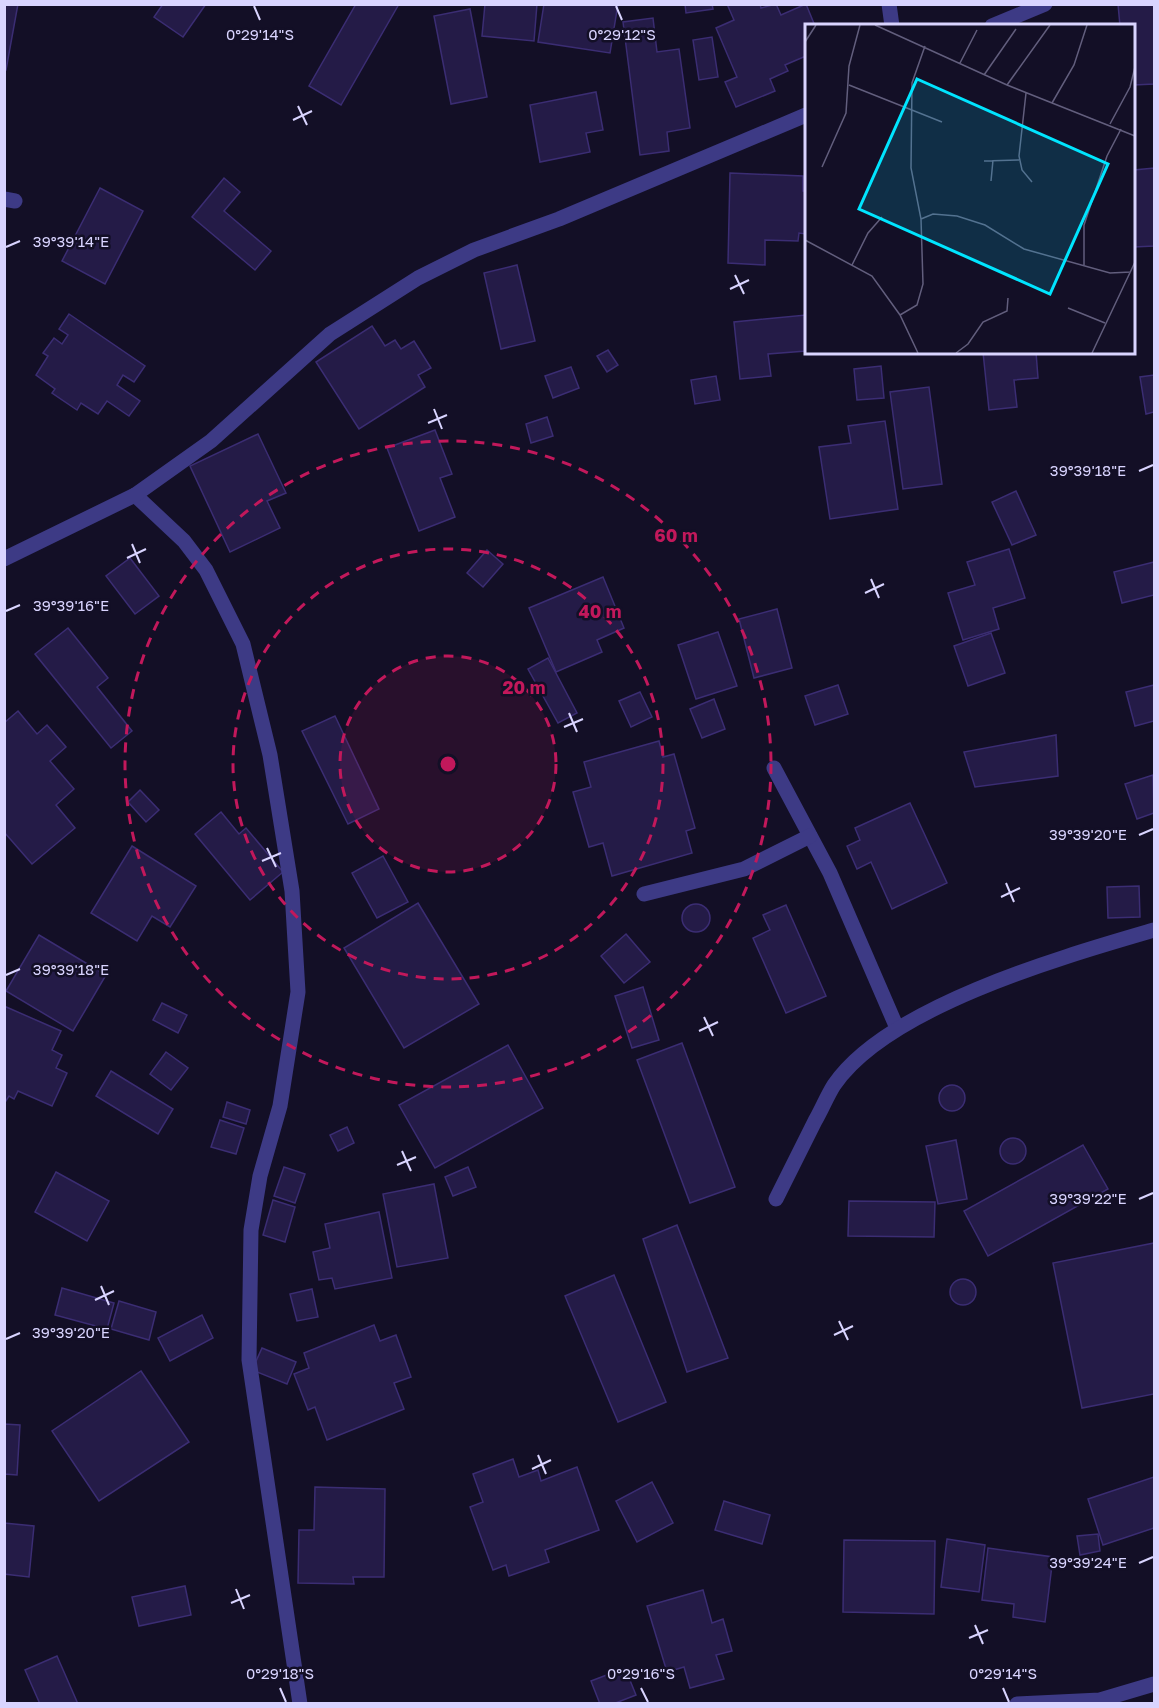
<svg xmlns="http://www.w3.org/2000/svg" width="1159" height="1708" font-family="'Golos Text',sans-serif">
<rect width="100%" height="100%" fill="#130f26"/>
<g fill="#241b47" stroke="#3b2d73" stroke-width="1.5">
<path d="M4,4H18L6,70H4Z"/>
<path d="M163,4H206L183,37L154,17Z"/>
<path d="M356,4H399L341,105L309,86Z"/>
<path d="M485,4H537L534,41L482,36Z"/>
<path d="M544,4H618L610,53L538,42Z"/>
<path d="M685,4H712L713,9L686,13Z"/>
<path d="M727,4H760L761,8L776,4L781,15L806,4L815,26H806V56L785,65L788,71L770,79L775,91L736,107L725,82L737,77L716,28L734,20Z"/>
<path d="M1118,4H1154V84L1134,85V26H1120Z"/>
<path d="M470,9L487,97L451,104L434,16Z"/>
<path d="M653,18L657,52L679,49L690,128L667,132L669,151L640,155L623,22Z"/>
<path d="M712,37L718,77L699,80L693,40Z"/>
<path d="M596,92L603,130L586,133L590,152L540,162L530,105Z"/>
<path d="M1154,168V246L1134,247V170Z"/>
<path d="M730,173L803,176V191H806V234L799,233L798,241L765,240V265L728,263Z"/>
<path d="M224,178L240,192L224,211L271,251L255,270L192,217Z"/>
<path d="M100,188L143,211L105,284L62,261Z"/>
<path d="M517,265L535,341L501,349L484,273Z"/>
<path d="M69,314L145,366L134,382L123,375L117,385L140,401L129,416L107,401L98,414L81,403L77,410L52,393L55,389L36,375L48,356L43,353L54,338L62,344L68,335L59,329Z"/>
<path d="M806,315V351L768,354L771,376L740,379L734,322Z"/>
<path d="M372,326L385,346L395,340L401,349L414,341L431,368L418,375L425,387L359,429L316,362Z"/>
<path d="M608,350L618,365L607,372L597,356Z"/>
<path d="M983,352H1036L1038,378L1014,380L1017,407L989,410Z"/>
<path d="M881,366L884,398L857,400L854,369Z"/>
<path d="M571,367L579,388L553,398L545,376Z"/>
<path d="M1154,375V412L1146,414L1140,377Z"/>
<path d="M716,376L720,400L695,404L691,380Z"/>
<path d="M929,387L942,484L903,489L890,392Z"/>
<path d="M547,417L553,436L531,443L526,424Z"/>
<path d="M885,421L898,509L830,519L819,447L851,443L848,426Z"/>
<path d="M435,430L452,474L440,478L455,517L419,531L387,448Z"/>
<path d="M258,434L286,493L267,501L280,528L230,552L190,466Z"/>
<path d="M1016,491L1036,535L1012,545L992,502Z"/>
<path d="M1009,549L1025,598L993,608L999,629L963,640L948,593L975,585L967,562Z"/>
<path d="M487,550L503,564L483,587L467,573Z"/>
<path d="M130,558L159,596L135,614L106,576Z"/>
<path d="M1154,562V595L1122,603L1114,572Z"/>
<path d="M603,577L624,628L597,640L602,652L556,672L529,608Z"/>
<path d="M777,609L792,668L754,678L739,619Z"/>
<path d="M68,628L108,678L97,687L132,731L111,748L35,654Z"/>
<path d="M718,632L737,686L696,699L678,645Z"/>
<path d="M991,633L1005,673L968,686L954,646Z"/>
<path d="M548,658L577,713L558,723L528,669Z"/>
<path d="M838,685L848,714L815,725L805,696Z"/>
<path d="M1154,685V721L1135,726L1126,692Z"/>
<path d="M640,692L652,717L631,727L619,701Z"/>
<path d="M714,699L725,729L702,738L690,709Z"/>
<path d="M18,711L37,734L47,725L66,747L50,761L74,789L56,805L75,828L32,864L4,832V723Z"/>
<path d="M335,716L379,809L348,824L302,731Z"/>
<path d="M1056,735L1058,776L975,787L964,752Z"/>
<path d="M659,741L663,757L674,754L695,828L686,831L692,853L612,876L603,843L589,847L573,792L591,787L584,762Z"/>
<path d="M1153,775L1154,813L1137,819L1125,784Z"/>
<path d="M140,790L159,810L146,822L128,802Z"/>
<path d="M910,803L947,883L892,909L871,862L857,869L847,846L860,840L855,828Z"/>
<path d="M221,812L239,834L246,828L283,872L250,900L195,834Z"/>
<path d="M132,846L196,886L170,927L152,916L137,941L91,913Z"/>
<path d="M383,856L408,902L377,918L352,873Z"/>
<path d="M1139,886L1140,917L1108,918L1107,887Z"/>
<path d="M418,903L479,1004L404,1048L344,948Z"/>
<circle cx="696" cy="918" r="14"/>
<path d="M786,905L826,996L786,1013L753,938L770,930L763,915Z"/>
<path d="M626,934L650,962L624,983L601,956Z"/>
<path d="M39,935L106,975L73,1031L6,991Z"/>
<path d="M643,987L659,1040L632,1048L615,996Z"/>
<path d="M162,1003L187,1015L178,1033L153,1020Z"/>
<path d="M4,1006L61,1031L52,1050L62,1055L56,1068L67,1073L52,1106L18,1091L14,1099L9,1096L4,1104Z"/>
<path d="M682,1043L735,1187L690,1203L637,1060Z"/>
<path d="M508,1045L543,1108L435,1168L399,1105Z"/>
<path d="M166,1052L188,1068L171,1090L150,1074Z"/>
<path d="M111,1071L173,1109L158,1134L96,1096Z"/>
<circle cx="952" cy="1098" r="13"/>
<path d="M227,1102L250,1110L246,1124L223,1117Z"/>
<path d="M220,1120L244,1128L236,1154L211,1147Z"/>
<path d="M347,1127L354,1143L338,1151L330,1135Z"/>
<circle cx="1013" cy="1151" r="13"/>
<path d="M956,1140L967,1199L938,1204L926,1146Z"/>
<path d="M1083,1145L1108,1189L988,1256L964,1211Z"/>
<path d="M284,1167L305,1174L295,1203L274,1196Z"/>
<path d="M468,1167L476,1187L453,1196L445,1177Z"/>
<path d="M56,1172L109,1201L87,1241L35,1212Z"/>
<path d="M434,1184L448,1258L397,1267L383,1194Z"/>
<path d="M273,1200L295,1207L285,1242L263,1235Z"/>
<path d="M849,1201L935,1202L934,1237L848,1236Z"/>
<path d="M379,1212L392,1278L335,1289L332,1278L319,1280L313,1252L330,1248L325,1224Z"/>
<path d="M677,1225L728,1358L687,1372L643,1239Z"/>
<path d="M1154,1243V1394L1082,1408L1053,1263Z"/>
<path d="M614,1275L666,1402L618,1422L565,1296Z"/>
<circle cx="963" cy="1292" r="13"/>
<path d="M62,1288L114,1303L107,1329L55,1315Z"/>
<path d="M312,1289L318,1317L297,1321L290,1294Z"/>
<path d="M119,1301L156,1312L149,1340L111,1329Z"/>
<path d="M202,1315L213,1338L170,1361L158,1338Z"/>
<path d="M374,1325L380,1341L396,1335L411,1377L394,1383L404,1409L327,1440L315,1407L308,1410L294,1374L309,1368L304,1353Z"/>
<path d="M262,1348L296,1362L287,1384L252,1370Z"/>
<path d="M141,1371L189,1442L99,1501L52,1431Z"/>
<path d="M4,1424L20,1425L17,1475L4,1474Z"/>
<path d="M513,1459L519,1477L538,1470L541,1481L577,1467L599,1530L545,1550L549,1562L509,1576L506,1565L493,1570L470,1507L483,1502L473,1474Z"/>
<path d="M1154,1477V1528L1103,1545L1088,1499Z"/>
<path d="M652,1482L673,1523L637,1542L616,1501Z"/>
<path d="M315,1487L385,1489L384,1577H353L354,1584L298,1583L299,1530H314Z"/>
<path d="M724,1501L770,1515L762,1544L715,1530Z"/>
<path d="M4,1523L34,1526L29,1577L4,1574Z"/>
<path d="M1098,1534L1100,1551L1080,1555L1077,1536Z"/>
<path d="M947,1539L985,1545L979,1592L941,1587Z"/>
<path d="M844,1540L935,1541L934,1614L843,1612Z"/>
<path d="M988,1548L1053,1557L1045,1622L1013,1617L1014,1604L982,1600Z"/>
<path d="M185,1586L191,1615L139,1626L132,1597Z"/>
<path d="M703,1590L712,1623L723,1619L732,1651L716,1655L724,1679L690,1688L684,1667L667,1672L647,1606Z"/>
<path d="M57,1656L78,1704H40L25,1670Z"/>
<path d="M625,1668L636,1695L613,1704H600L591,1681Z"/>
</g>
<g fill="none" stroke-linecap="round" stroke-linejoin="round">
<g stroke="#3d3a85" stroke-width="15">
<path d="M889,4L892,26"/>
<path d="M992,26L1045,4"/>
<path d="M4,199L15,201"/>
<path d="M135,495L184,541L206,570L243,644L270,755L292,891L298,992L280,1106L260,1176L251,1230L249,1360L300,1704"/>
<path d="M4,559L135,495L211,441L330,334L418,278L474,250L559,219L806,115"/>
<path d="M774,768L830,873L897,1028"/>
<path d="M644,894L744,869L810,836"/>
<path d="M776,1199C789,1173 802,1147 815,1121C822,1109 827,1096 834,1085C888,1006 1065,956 1154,930"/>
<path d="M1017,1704L1100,1700L1154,1684"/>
</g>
</g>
<path fill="none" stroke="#d9d4ff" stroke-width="2" d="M254,6L260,20M616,6L622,20M298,106L307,125M293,120L312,111M6,247L20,241M735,275L744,294M730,289L749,280M434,409L442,429M428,423L447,415M1139,471L1153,465M132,544L140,563M127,558L146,549M871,579L879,598M865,593L884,584M6,611L20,605M569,713L577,732M564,727L583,719M1139,835L1153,829M267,848L276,867M262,861L281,853M1006,883L1014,902M1001,897L1020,888M6,975L20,969M704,1017L713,1036M699,1031L718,1022M402,1151L411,1171M397,1165L416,1157M1139,1199L1153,1193M101,1286L109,1305M95,1300L114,1291M839,1321L848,1340M834,1335L853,1326M6,1339L20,1333M538,1455L546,1474M532,1469L551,1460M1139,1563L1153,1557M236,1589L244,1609M231,1603L250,1595M975,1625L983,1644M969,1638L988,1630M280,1688L286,1702M641,1688L648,1702M1003,1688L1009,1702"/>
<circle cx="448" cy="764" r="108" fill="#c2185b" fill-opacity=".12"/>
<g fill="none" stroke="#c2185b" stroke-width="3" stroke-dasharray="10 8">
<circle cx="448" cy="764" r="108"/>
<circle cx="448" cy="764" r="215"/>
<circle cx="448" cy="764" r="323"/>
</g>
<g transform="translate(805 24)">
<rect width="330" height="330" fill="#130f26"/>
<path fill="none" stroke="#625e7d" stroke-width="1.5" d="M70,1L202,61L330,112M0,18L11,1M155,39L172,6M179,51L211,5M44,61L137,98M202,61L245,1M221,69L214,132L217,146L227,158M247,79L269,41L282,1M305,100L325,63L330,43M179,137L214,136M17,143L41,89L44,42L55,1M186,157L188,136M116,195L128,190L152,192L180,201L219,225L305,249L326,248M0,216L67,252L95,291L113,329M47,241L63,209L77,193M279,241V201L302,132L316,105M263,284L300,299M95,291L112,281L118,260L116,195L106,144L107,59L120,22M151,329L163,320L178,298L202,287L203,274M287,329L330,238"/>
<path fill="#00e5ff" fill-opacity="0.15" stroke="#00e5ff" stroke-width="3" d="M112,55L303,140L245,270L54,185Z"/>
<rect width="330" height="330" fill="none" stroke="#d9d4ff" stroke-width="3"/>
</g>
<g font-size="15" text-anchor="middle" fill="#d9d4ff" stroke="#130f26" stroke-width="5" stroke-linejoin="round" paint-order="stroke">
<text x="622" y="40">0°29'12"S</text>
<text x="260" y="40">0°29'14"S</text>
<text x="71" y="247">39°39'14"E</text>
<text x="1088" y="476">39°39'18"E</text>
<text x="71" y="611">39°39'16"E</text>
<text x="1088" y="840">39°39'20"E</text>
<text x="71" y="975">39°39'18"E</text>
<text x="1088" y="1204">39°39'22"E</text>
<text x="71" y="1338">39°39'20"E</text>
<text x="1088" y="1568">39°39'24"E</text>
<text x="280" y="1679">0°29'18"S</text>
<text x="641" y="1679">0°29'16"S</text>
<text x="1003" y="1679">0°29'14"S</text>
</g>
<circle cx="448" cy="764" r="9" fill="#c2185b" stroke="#130f26" stroke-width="3"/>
<g font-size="18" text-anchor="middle" font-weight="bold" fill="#c2185b" stroke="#130f26" stroke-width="5" stroke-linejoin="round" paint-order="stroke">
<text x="676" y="542">60 m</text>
<text x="600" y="618">40 m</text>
<text x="524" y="694">20 m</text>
</g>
<rect width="1159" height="1708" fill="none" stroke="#d9d4ff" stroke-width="12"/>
</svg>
